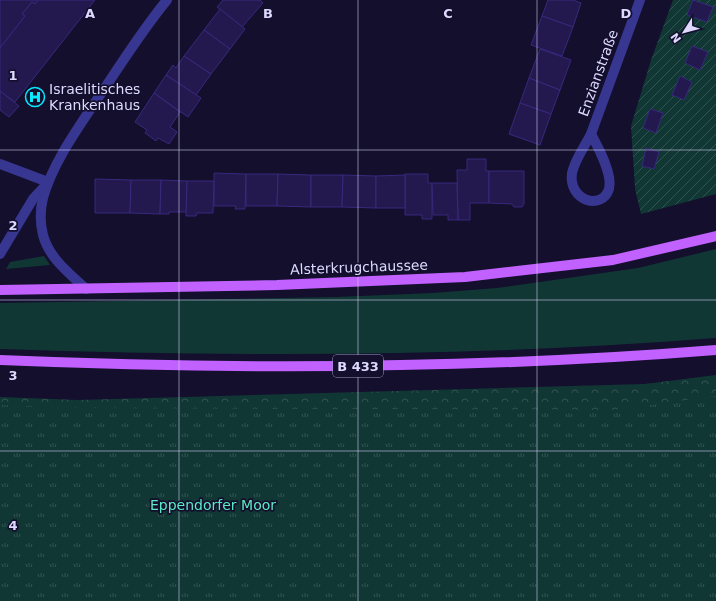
<svg xmlns="http://www.w3.org/2000/svg" width="716" height="601" font-family="'DejaVu Sans',sans-serif">
<defs>
<pattern id="forest-crowns" width="20" height="18" patternUnits="userSpaceOnUse"><rect width="20" height="18" fill="#113735"/><path d="M2 6a3 3 0 1 1 6 0M12 15a3 3 0 1 1 6 0" fill="none" stroke="#335353"/></pattern>
<pattern id="park-tufts" width="24" height="20" patternUnits="userSpaceOnUse"><rect width="24" height="20" fill="#113735"/><path d="M3 7l-1-3M5 7V3M7 7l1-3M15 17l-1-3M17 17v-4M19 17l1-3" fill="none" stroke="#335353"/></pattern>
<pattern id="garden-furrows" width="10" height="10" patternUnits="userSpaceOnUse"><rect width="10" height="10" fill="#113735"/><path d="M-1 1l2-2M0 10L10 0M9 11l2-2" fill="none" stroke="#335353"/></pattern>
</defs>
<rect width="100%" height="100%" fill="#130f2d"/>
<g fill="#113735">
<path d="M716,249V338C478,357 239,357 0,349V303L336,297L433,293L497,288L638,268Z"/>
<path d="M44,256L50,265L6,269L10,262Z"/>
</g>
<path fill="url(#forest-crowns)" d="M716,375V416L0,427V397L78,400L645,384Z"/>
<path fill="url(#park-tufts)" d="M716,396V601H0V405L81,408L614,410Z"/>
<path fill="url(#garden-furrows)" d="M673,0H716V194L641,214L635,189L631,126L651,60Z"/>
<g fill="#23194f" stroke="#38297d">
<path d="M0,0H38L35,4L32,2L22,14L25,16L0,48Z"/>
<path d="M38,0H95L15,102L0,91V48L25,16L22,14L32,2L35,4Z"/>
<path d="M223,0H260L263,3L242,27L217,7Z"/>
<path d="M548,0H573L581,3L573,27L542,16Z"/>
<path d="M693,0L713,7L707,22L687,15Z"/>
<path d="M220,9L245,29L230,49L204,30Z"/>
<path d="M542,16L573,27L562,56L531,45Z"/>
<path d="M204,30L230,49L211,74L184,56Z"/>
<path d="M692,46L708,52L700,70L685,63Z"/>
<path d="M540,49L571,60L560,90L529,78Z"/>
<path d="M184,56L211,74L196,95L166,75L173,65L176,68Z"/>
<path d="M166,75L201,98L188,117L154,93Z"/>
<path d="M680,76L692,82L684,100L672,95Z"/>
<path d="M529,78L560,90L551,114L520,103Z"/>
<path d="M0,91L19,106L9,117L0,110Z"/>
<path d="M154,93L180,112L170,127L177,132L169,144L158,138L156,141L145,133L147,130L135,122Z"/>
<path d="M520,103L551,114L540,145L509,134Z"/>
<path d="M650,109L663,113L656,133L643,128Z"/>
<path d="M646,148L659,152L654,169L642,166Z"/>
<path d="M467,159H486V171H489V203H470V220H458L457,170H467Z"/>
<path d="M489,171H524V204L522,207H514L512,204L489,203Z"/>
<path d="M214,173L246,174L245,209H235L236,206H214Z"/>
<path d="M246,174H278L277,206H246Z"/>
<path d="M278,174L311,175V207L277,206Z"/>
<path d="M405,174H428V183H432V219H422V215H405Z"/>
<path d="M311,175H343L342,207H311Z"/>
<path d="M343,175L376,176V208L342,207Z"/>
<path d="M405,175V208H376V176Z"/>
<path d="M95,179L131,180L130,213H95Z"/>
<path d="M131,180H161L160,214L130,213Z"/>
<path d="M161,180L187,181V212H169V214H160Z"/>
<path d="M187,181H214L213,213H197L196,216H186Z"/>
<path d="M432,183H457L458,220H448V215H433Z"/>
</g>
<g fill="none" stroke-linecap="round" stroke-linejoin="round">
<path stroke="#373690" stroke-width="10" d="M0,164L48,182"/>
<g stroke="#373690" stroke-width="10">
<path d="M591,134C598,147 613,174 609,189C602,211 568,201 572,173C575,159 585,146 591,134Z"/>
<path d="M591,134L640,0"/>
<path d="M0,254L33,199L46,185"/>
<path d="M86,289C69,273 49,258 43,235C40,223 40,210 43,198C53,161 81,124 102,92C123,61 143,29 167,0"/>
</g>
<g stroke="#c161ff" stroke-width="10">
<path d="M0,290L277,285L465,277L613,260L716,236"/>
<path d="M0,360C238,370 478,369 716,350"/>
</g>
</g>
<path fill="none" stroke="#dedaff" stroke-width="1" stroke-opacity="0.55" d="M179,0V601M358,0V601M537,0V601M0,150H716M0,300H716M0,451H716"/>
<defs>
<g id="hospital-ring" transform="scale(1)"><circle r="9.5" fill="#130f2d" stroke="#06ebff" stroke-width="1.5"/><path d="M-5-5h3v3.5h4V-5h3V5h-3V1.5h-4V5h-3Z" fill="#06ebff"/></g>
</defs>
<g fill-rule="evenodd">
<use href="#hospital-ring" x="35" y="97"/>
</g>
<g text-anchor="middle" dominant-baseline="central" stroke-width="3.5" stroke-linejoin="round" paint-order="stroke">
<rect fill="#130f2d" stroke="#a19dc0" stroke-width="1" x="333" y="355" width="50" height="22" rx="3"/>
<g font-size="13" font-weight="bold" fill="#dedaff">
<text x="358" y="366">B 433</text>
</g>
<g font-size="14" fill="#dedaff" stroke="#130f2d">
<text transform="translate(598 73) rotate(-70)">Enzianstraße</text>
<text transform="translate(359 267) rotate(-2)">Alsterkrugchaussee</text>
</g>
<g font-size="14" fill="#dedaff" stroke="#130f2d" text-anchor="start">
<text x="49" y="89">Israelitisches<tspan x="49" dy="16">Krankenhaus</tspan></text>
</g>
<g font-size="14" fill="#5aebc4" stroke="#130f2d">
<text x="213" y="505">Eppendorfer Moor</text>
</g>
</g>
<g font-size="13" text-anchor="middle" font-weight="bold" fill="#dedaff" stroke="#130f2d" stroke-width="3.5" stroke-linejoin="round" paint-order="stroke">
<text x="90" y="18">A</text>
<text x="268" y="18">B</text>
<text x="448" y="18">C</text>
<text x="626" y="18">D</text>
<text x="13" y="80">1</text>
<text x="13" y="230">2</text>
<text x="13" y="380">3</text>
<text x="13" y="530">4</text>
</g>
<g transform="translate(684 32) rotate(234)" stroke="#130f2d" stroke-width="3" paint-order="stroke">
<path d="M0-3L7 15L0 10L-7 15Z" fill="#dedaff"/>
<text y="-6" font-size="11" font-weight="bold" text-anchor="middle" fill="#dedaff">N</text>
</g>
</svg>
